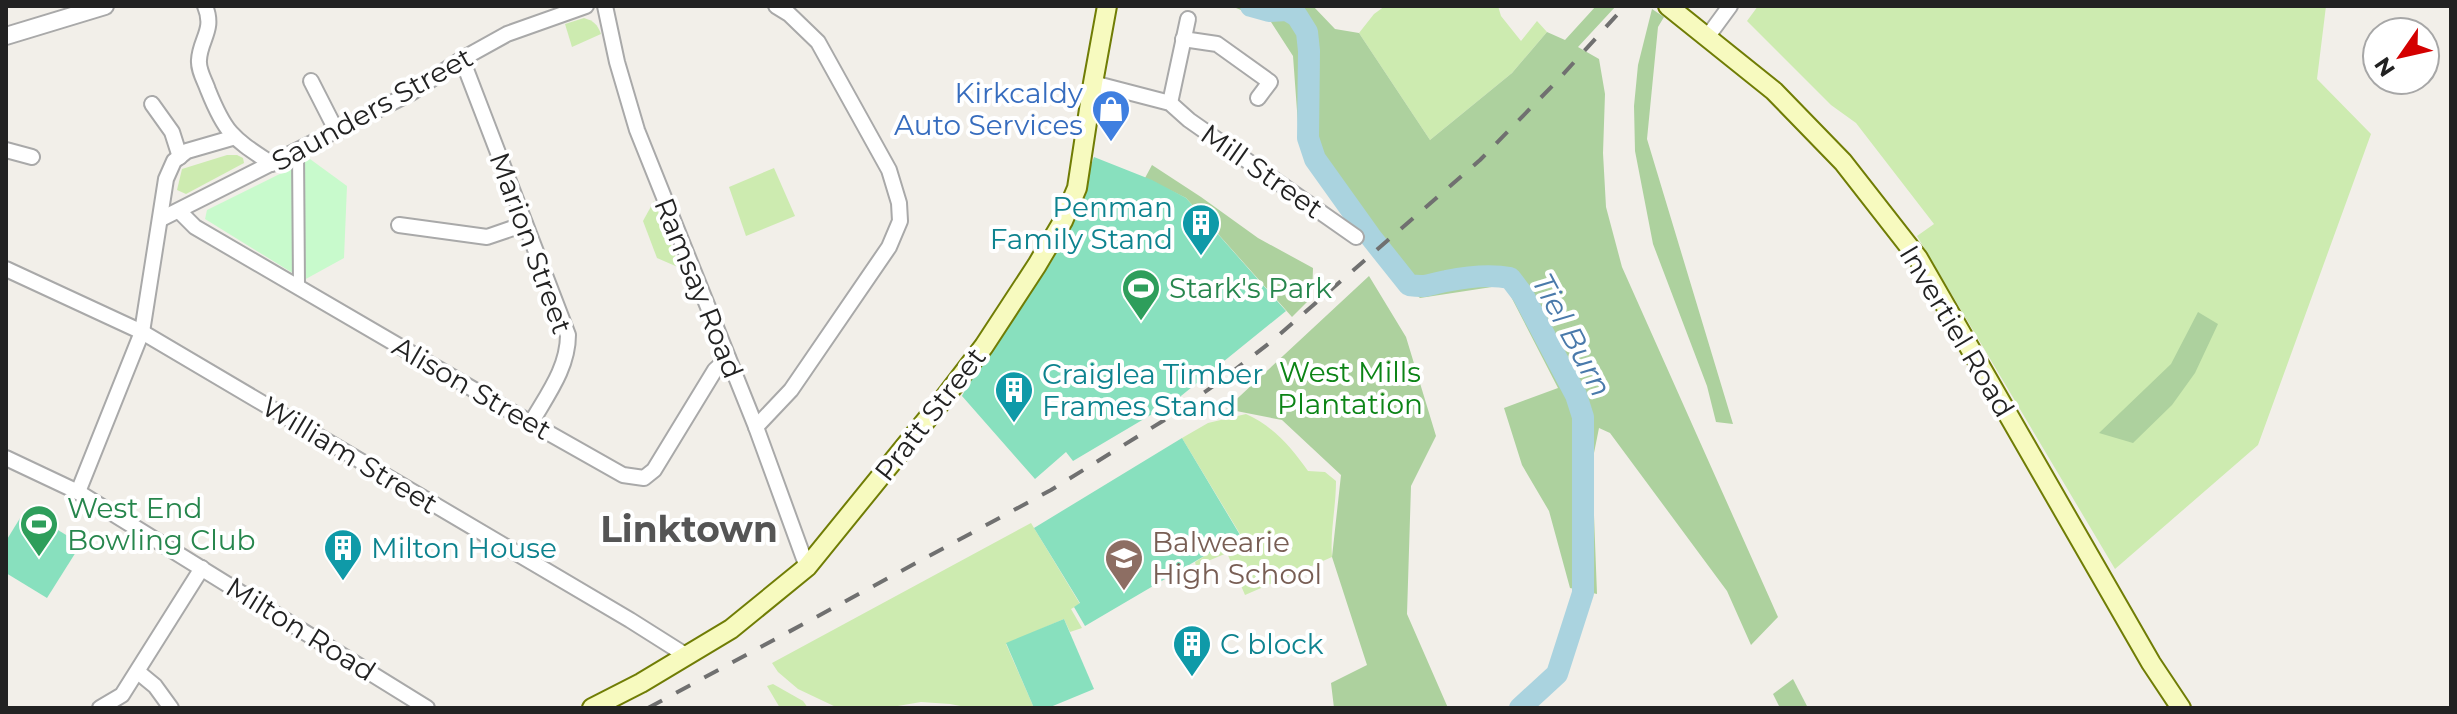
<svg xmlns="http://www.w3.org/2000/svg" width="2457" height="714" font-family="Montserrat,sans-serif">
<rect width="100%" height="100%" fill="#f2efe9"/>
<g fill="#cdebb0">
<path d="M1385,6H1498L1501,16L1521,41L1537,21L1547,32L1512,73L1430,140L1359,33L1374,14Z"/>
<path d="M1758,6H2326L2317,79L2371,134L2258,445L2115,569L1917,236L1934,224L1856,123L1831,105L1747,21Z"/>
<path d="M584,18C594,21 597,24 601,34L572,47L565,24Z"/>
<path d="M227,155H237L243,158L244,163L186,194L177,190L182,169Z"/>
<path d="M774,168L795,216L746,236L729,187Z"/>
<path d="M654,201L680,268L657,258L643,221Z"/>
<path d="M1246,414C1273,426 1291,447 1308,471L1325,472L1336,481C1336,507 1330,531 1332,557L1245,595L1227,553L1196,566L1195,562L1240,534L1182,438L1208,423Z"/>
<path d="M1031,523L1080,604L1071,609L1082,628L1070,632L1064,619L1006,644L1034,708H971L950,704L921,702L886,708H838L798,689L778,672L772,663Z"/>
<path d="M773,684L803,701L808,708H780L767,686Z"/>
</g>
<g fill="#add19e">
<path d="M1231,6H1313L1335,29L1359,33L1430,140L1512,73L1547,32L1565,40L1596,6H1616L1578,47L1599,59L1605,94L1603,153L1606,207L1622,267L1778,617L1751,645L1727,591L1610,433L1599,428L1592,463L1597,594L1570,588L1549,511L1522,465L1504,408L1558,388L1505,285L1420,298L1406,286L1315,171L1299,138L1293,56L1271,22Z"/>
<path d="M1652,9L1664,17L1658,27L1647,139L1733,424L1716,422L1707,386L1653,244L1635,151L1634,106L1638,65Z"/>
<path d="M1152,165L1201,197L1258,238L1313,268L1312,297L1292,317L1186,198L1145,178Z"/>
<path d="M1369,276L1406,337L1436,436L1411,486L1407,614L1448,708H1334L1331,683L1367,665L1332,557L1341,475L1282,420L1226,409Z"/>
<path d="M2198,312L2218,324L2195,373L2172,405L2133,443L2099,433L2171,364Z"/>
<path d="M1793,679L1808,708H1780L1773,694Z"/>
</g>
<path fill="#c8facc" d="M310,159L347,186L344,258L304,280L205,219L207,210Z"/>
<g fill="#88e0be">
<path d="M1094,157L1152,180L1186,198L1286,311L1176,400L1073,461L1066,452L1035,479L962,396C986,347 1023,307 1052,261C1071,229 1081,192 1094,157Z"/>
<path d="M1182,438L1240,535L1085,626L1074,607L1080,603L1034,528Z"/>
<path d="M25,510L81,544L47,598L6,573V541Z"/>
<path d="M1064,619L1094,689L1048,708H1034L1006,643Z"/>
</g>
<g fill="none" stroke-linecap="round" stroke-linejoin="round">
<path stroke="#aad3df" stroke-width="22" d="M1251,6L1269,11L1287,10L1297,16L1307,32L1309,51L1308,138L1315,159L1370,236L1409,285C1430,288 1428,284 1446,281C1466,277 1490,274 1510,278L1523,295L1576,395L1583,417V593L1557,674L1520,708"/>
<g stroke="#a9a9a9" stroke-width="14">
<path id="pedestrian" d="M298,151L299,286"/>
</g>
<g stroke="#a9a9a9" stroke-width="18">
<g id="minor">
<path d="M205,6C215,30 200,39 199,60C198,70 205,81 208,90C226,135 233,138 272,164"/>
<path d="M605,6L617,62L637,130L756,427L807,567"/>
<path d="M1708,36L1730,6"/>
<path d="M1183,39L1217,44L1270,82L1258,98"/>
<path d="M462,59L568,335C568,368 547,395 531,423"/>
<path d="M311,81L337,132"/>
<path d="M1093,83L1170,103L1189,120L1356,237"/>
<path d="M1170,103L1188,19"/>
<path d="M152,104L172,132L180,157"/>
<path d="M6,150L32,157"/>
<path d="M179,211L195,227L531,423L623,475L644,478L654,470L715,370L728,358"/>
<path d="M161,219L411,93L462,59L507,34L586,6"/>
<path d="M399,225L487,237L525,224"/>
<path d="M6,269L142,332L630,620L687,656"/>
<path d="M756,427L791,390L889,247L900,221L899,203L889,170L818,42L789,14L776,6"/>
<path d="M6,458L78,492L427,708"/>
<path d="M78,492L142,332L166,179L174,161L187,151L232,138"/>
<path d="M138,672L155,686L171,708"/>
<path d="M100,708L122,695L202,568"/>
</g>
</g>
<g stroke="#a9a9a9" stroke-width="20">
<path id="tertiary" d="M6,36L105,6"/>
</g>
<g stroke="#707d05" stroke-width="22">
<g id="secondary">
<path d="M1668,6L1774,91L1843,162L1918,258L2151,663L2181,708"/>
<path d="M592,708L641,683L731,629L807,567L945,397L984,346L1037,265L1063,221L1077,188L1093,83L1107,6"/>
</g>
</g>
<use href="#pedestrian" stroke="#fff" stroke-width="10"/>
<use href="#minor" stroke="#fff" stroke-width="14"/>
<use href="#tertiary" stroke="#fff" stroke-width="16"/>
<use href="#secondary" stroke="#f7fabf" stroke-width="18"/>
<path stroke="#707070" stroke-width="4" stroke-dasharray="16 16" stroke-linecap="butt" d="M648,708L1051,490L1166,419L1219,382L1272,341L1480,160L1557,81L1625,6"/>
</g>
<defs>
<g id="shop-pin" transform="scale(2)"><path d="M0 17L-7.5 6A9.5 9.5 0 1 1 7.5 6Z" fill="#3f7fe0" stroke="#fff"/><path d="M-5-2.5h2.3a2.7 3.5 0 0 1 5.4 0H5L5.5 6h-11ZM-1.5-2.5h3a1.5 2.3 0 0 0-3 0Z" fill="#fff"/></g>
<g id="building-pin" transform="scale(2)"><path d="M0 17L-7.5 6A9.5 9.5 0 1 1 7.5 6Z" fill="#0f9aa8" stroke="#fff"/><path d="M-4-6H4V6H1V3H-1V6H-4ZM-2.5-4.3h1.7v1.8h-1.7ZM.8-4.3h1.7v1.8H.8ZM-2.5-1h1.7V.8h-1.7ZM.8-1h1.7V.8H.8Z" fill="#fff"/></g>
<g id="stadium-pin" transform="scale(2)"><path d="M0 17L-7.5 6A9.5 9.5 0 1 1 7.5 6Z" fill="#2e9e5b" stroke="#fff"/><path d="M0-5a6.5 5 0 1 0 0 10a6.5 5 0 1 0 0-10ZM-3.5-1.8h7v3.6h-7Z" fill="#fff"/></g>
<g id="school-pin" transform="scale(2)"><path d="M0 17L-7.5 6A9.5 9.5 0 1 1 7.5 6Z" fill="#8d6e63" stroke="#fff"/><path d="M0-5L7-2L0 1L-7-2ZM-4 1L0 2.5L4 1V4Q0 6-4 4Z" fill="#fff"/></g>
</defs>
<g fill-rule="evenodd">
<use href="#shop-pin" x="1111" y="109"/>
<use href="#building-pin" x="1201" y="223"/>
<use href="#stadium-pin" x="1141" y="288"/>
<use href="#building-pin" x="1014" y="390"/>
<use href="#stadium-pin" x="39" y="524"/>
<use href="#building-pin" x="343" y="548"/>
<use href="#school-pin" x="1124" y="558"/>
<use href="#building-pin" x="1192" y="644"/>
</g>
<g text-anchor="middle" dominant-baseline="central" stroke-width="8" stroke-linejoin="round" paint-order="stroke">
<g font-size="28" fill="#366cbe" stroke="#fff" text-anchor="end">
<text x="1083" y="93">Kirkcaldy<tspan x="1083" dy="32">Auto Services</tspan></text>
</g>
<g font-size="28" fill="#222" stroke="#fff">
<text transform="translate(372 109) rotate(-29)">Saunders Street</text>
<text transform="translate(1262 171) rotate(35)">Mill Street</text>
<text transform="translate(531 243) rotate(70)">Marion Street</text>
<text transform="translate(699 288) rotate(68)">Ramsay Road</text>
<text transform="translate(1957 331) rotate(59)">Invertiel Road</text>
<text transform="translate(472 388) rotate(30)">Alison Street</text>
<text transform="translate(930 414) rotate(-52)">Pratt Street</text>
<text transform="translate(350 455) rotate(31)">William Street</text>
<text transform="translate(301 629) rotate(32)">Milton Road</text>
</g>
<g font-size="28" fill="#0d838f" stroke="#fff" text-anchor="start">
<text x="1173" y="207" text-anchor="end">Penman<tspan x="1173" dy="32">Family Stand</tspan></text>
<text x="1042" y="374">Craiglea Timber<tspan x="1042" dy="32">Frames Stand</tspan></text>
<text x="371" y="548">Milton House</text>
<text x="1220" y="644">C block</text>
</g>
<g font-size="28" fill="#27864d" stroke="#fff" text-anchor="start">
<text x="1169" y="288">Stark's Park</text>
<text x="67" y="508">West End<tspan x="67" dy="32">Bowling Club</tspan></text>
</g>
<g font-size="28" fill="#0c8416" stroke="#fff">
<text x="1350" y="372">West Mills<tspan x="1350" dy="32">Plantation</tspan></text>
</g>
<g font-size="28" fill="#785e54" stroke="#fff" text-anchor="start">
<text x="1152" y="542">Balwearie<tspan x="1152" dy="32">High School</tspan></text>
</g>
<g font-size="30" font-style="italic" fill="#4a7aab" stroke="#fff">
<text transform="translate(1572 335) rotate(62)">Tiel Burn</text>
</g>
<g font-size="36" font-weight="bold" fill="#555" stroke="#fff">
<text x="689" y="529">Linktown</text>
</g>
</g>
<rect width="2457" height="714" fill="none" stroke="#222222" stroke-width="16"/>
<g transform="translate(2401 56) rotate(236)"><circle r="38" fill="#ffffff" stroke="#a7a7a7" stroke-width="2"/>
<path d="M0-6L14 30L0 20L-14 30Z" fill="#d40000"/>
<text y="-12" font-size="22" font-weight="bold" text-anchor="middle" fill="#222222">N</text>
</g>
</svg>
